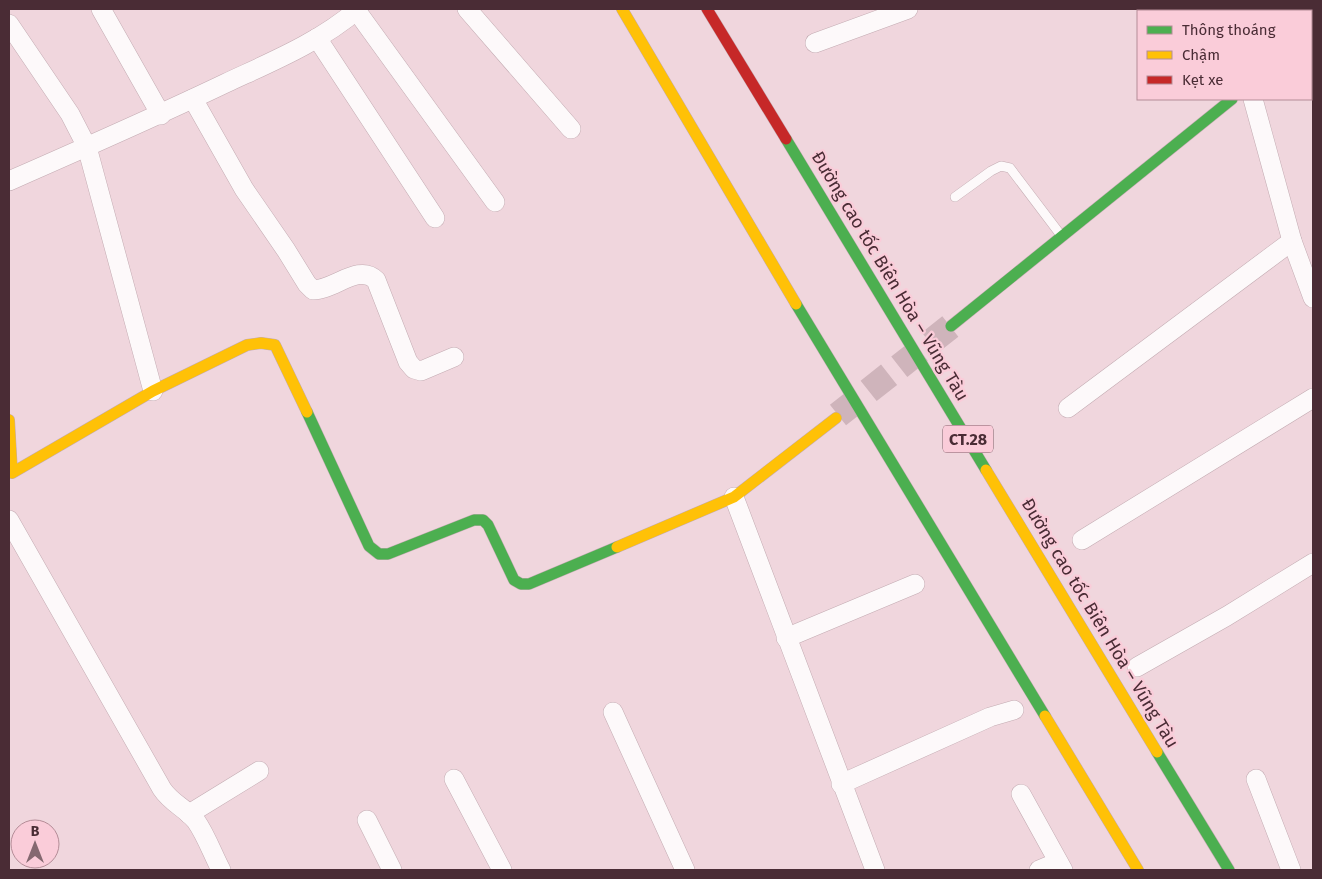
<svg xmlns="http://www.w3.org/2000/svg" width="1322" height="879" font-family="'Fira Sans',sans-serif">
<rect width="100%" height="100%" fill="#f0d6dd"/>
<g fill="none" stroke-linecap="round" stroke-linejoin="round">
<path stroke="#cfb4bb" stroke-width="26" stroke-dasharray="26 13" stroke-linecap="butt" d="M838,415L951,326"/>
<g stroke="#c3abb2" stroke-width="10">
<path id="lane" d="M955,197L991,171L1001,166L1010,168L1060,234"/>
</g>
<g stroke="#c3abb2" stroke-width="20">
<g id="street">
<path d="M101,9L161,115"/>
<path d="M467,9L571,129"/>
<path d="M1226,9L1227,11"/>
<path d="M356,10L495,202"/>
<path d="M9,24L70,114L87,147L153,391"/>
<path d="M317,38L435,218"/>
<path d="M815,43L908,9"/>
<path d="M193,99L244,189L286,250L307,284L313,290C334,290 359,263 376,280L408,362L414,369L421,371L454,357"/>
<path d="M1253,99L1292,241L1313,298"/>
<path d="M9,181C82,149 155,117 226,83C271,62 320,42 358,9"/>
<path d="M1068,408L1292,241"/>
<path d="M734,497L875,870"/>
<path d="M9,520L162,789C172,804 186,808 196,821C206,835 213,855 221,870"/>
<path d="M1082,540L1313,398"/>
<path d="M786,638L915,584"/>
<path d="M1137,667L1227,616L1313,563"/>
<path d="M613,712L685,870"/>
<path d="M454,779L502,870"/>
<path d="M1256,779L1291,870"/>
<path d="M841,784L990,717L1014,710"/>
<path d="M1021,794L1063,870"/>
<path d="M189,814L259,771"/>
<path d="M367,820L392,870"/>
<path d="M1039,870L1058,862"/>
</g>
</g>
<g stroke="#c3abb2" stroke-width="12">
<g id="fast">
<path d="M786,139L986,470"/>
<path d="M796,304L1045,716"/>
<path d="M951,326L1232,99"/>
<path d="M307,412L369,546L379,554H388L474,520H483L488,525L514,580L521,584H529L617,547"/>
<path d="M1157,752L1229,870"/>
</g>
</g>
<g stroke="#c3abb2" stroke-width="12">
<g id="slow">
<path d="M622,9L796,304"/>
<path d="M9,420L12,473L153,391L247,345L261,343L275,345L307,412"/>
<path d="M986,470L1157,752"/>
<path d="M617,547L734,497L836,418"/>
<path d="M1045,716L1138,870"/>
</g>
</g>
<g stroke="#c3abb2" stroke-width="12">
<path id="jam" d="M707,9L786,139"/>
</g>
<use href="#lane" stroke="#fdf9fa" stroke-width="9"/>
<use href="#street" stroke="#fdf9fa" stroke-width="19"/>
<use href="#fast" stroke="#4caf50" stroke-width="11"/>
<use href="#slow" stroke="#ffc107" stroke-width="11"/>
<use href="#jam" stroke="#c62828" stroke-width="11"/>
</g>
<g text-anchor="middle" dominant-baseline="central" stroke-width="4.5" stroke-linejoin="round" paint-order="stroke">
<rect fill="#faccd9" stroke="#7f5c66" stroke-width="1" x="943" y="425.5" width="50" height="27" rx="4"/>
<g font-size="16" font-weight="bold" fill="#4a2c35">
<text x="968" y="439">CT.28</text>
</g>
<g font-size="18" fill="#4a2c35" stroke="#faccd9">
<text transform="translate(890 276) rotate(59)">Đường cao tốc Biên Hòa – Vũng Tàu</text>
<text transform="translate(1100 623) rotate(59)">Đường cao tốc Biên Hòa – Vũng Tàu</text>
</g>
</g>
<rect width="1322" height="879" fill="none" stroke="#4a2c35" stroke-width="20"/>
<rect x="1137" y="10" width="175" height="90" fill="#faccd9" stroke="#b48c97"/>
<rect x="1147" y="26" width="25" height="8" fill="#4caf50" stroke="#b48c97"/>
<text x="1182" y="35" font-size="15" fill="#4a2c35">Thông thoáng</text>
<rect x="1147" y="51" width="25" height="8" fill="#ffc107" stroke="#b48c97"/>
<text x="1182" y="60" font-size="15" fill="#4a2c35">Chậm</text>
<rect x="1147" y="76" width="25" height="8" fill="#c62828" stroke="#b48c97"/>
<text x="1182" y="85" font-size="15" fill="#4a2c35">Kẹt xe</text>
<g transform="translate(35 844)"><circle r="24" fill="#faccd9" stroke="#b48c97"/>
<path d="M0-4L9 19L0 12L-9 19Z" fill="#846870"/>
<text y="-8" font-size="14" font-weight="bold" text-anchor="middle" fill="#4a2c35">B</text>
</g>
</svg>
